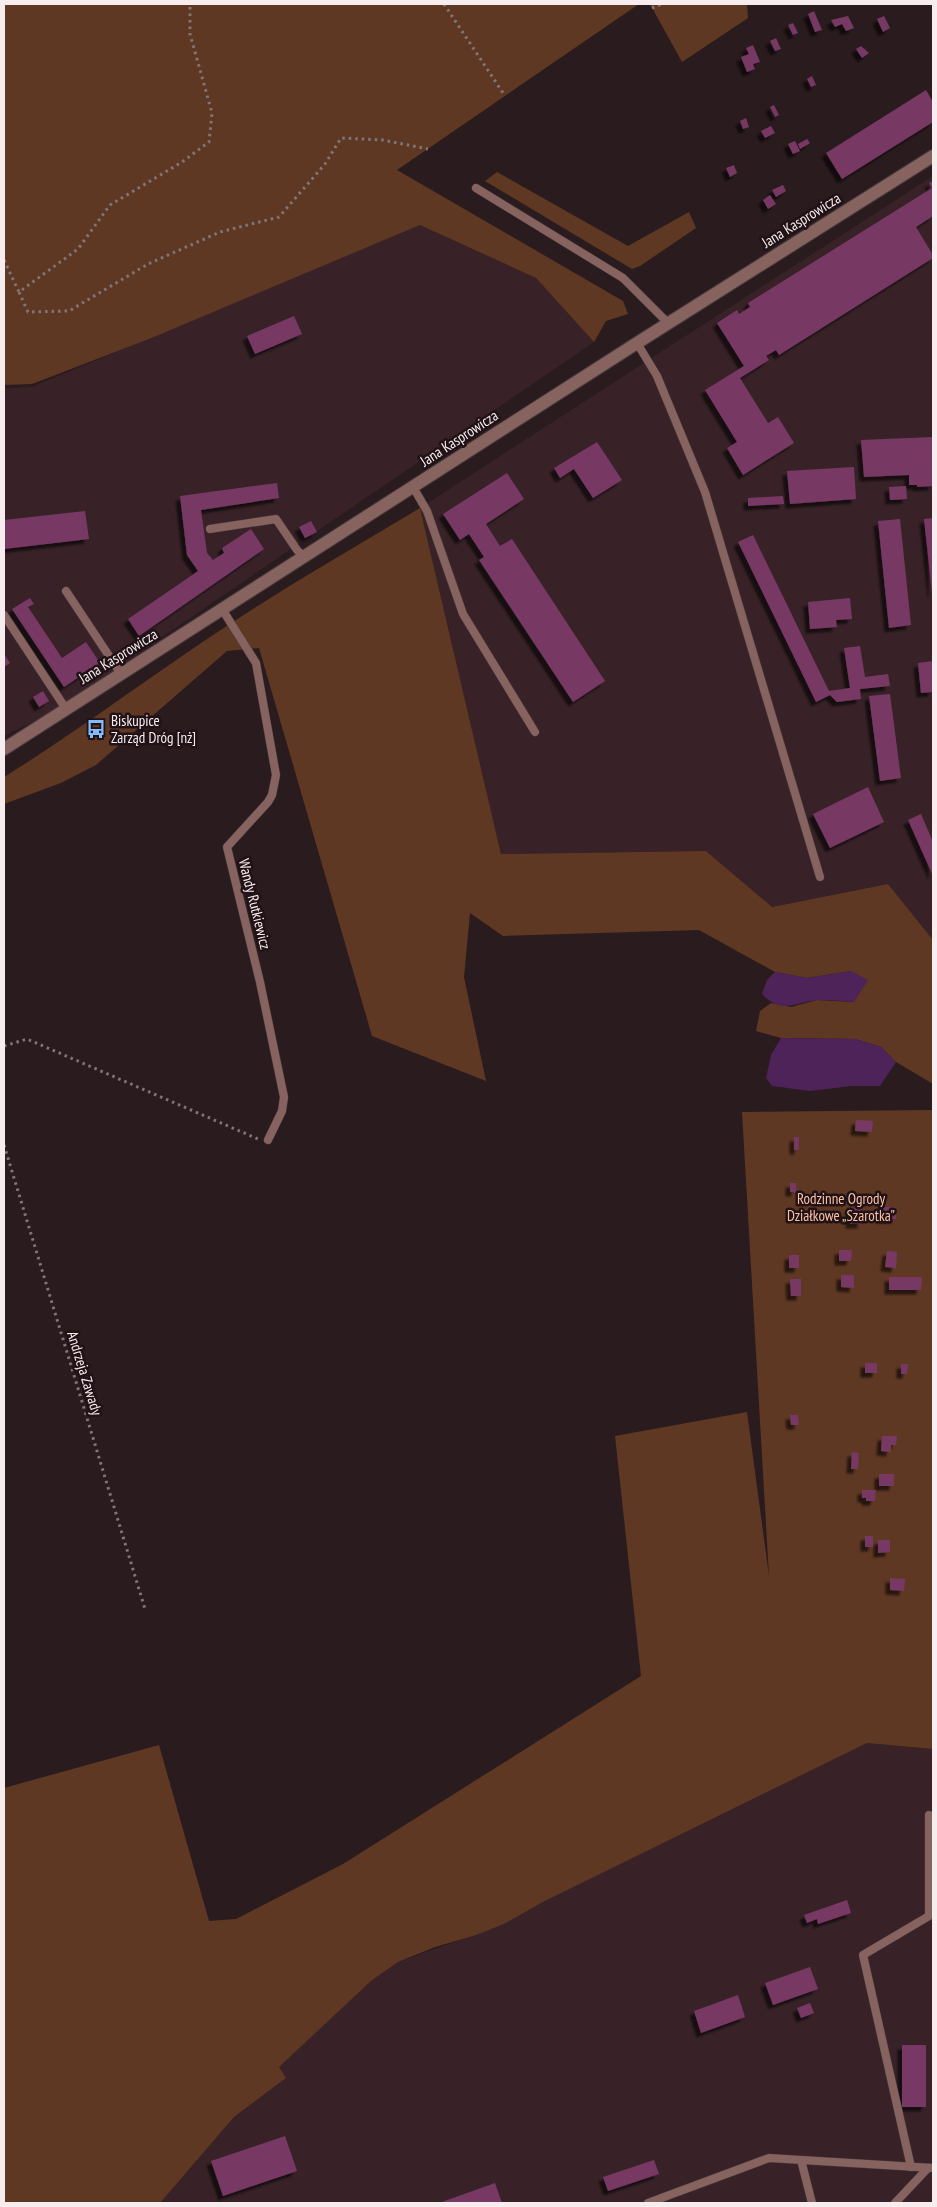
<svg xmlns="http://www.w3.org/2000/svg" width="937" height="2207" font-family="'PT Sans Narrow',sans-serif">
<defs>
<filter id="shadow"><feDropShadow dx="-4.5" dy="4.5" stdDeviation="1" flood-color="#0009"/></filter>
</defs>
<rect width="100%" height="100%" fill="#2a1b1f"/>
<g fill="#382228">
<path d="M933,176V940L888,884L772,907L706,851L501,854L420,508Z"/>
<path d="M420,225L536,278L594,342L54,711L4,736V388L32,387Z"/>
<path d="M867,1743L933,1749V2203H160L234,2117L286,2078L278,2067L371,1981L398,1962L504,1924L543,1902Z"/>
</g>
<g fill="#5f3823">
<path d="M4,4H639L397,170L623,301L628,314L606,321L594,342L536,278L420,225L149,339L32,384L4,385Z"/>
<path d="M650,4H747L748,18L682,62Z"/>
<path d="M497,172L628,246L689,212L696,228L640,266L632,269L485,181Z"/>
<path d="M420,508L501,854L706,851L772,907L888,884L933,940V1084L896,1062L881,1047L855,1039L781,1038L756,1031L760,1011L771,1003L791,1007L817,1000L854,1002L851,971L807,978L775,972L699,930L503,936L470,913L464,977L486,1081L372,1036L259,648L227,651L96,765L61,783L4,804V777C75,733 141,683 210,637C278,591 350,550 420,508Z"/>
<path d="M933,1110V1749L867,1743L543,1902L504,1924L476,1935L435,1947L398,1962L371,1981L279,2067L286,2078L234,2117L160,2203H4V1788L159,1745L209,1921L236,1919L343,1864L641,1676L615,1436L747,1412L769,1576L742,1112Z"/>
</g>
<g fill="#4d2359">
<path d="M851,971L868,980L854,1002C843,1001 831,1000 819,1000C796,1001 783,1016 762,994L767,980L775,972L807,978Z"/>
<path d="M781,1038L855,1039L881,1047L896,1062L880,1086H851L810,1091L772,1086L766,1078L771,1055Z"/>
</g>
<g fill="#773963" filter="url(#shadow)">
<path d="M814,11L822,30L815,32L808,14Z"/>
<path d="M848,16L854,28L846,31L842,24L835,27L831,20Z"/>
<path d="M884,16L890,28L883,32L877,19Z"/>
<path d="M793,23L798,33L793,35L788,25Z"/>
<path d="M776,38L781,49L775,51L770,41Z"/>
<path d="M753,45L760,62L753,64L755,69L747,72L741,57L749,54L746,48Z"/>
<path d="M861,46L869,53L862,58L856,49Z"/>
<path d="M812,76L816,85L811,87L807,79Z"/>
<path d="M926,90L933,102V122L842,179L826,153Z"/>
<path d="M774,105L779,115L775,117L770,107Z"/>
<path d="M746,118L749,127L743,129L740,121Z"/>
<path d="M771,126L775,133L765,138L761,131Z"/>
<path d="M807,139L810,143L800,149L798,144Z"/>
<path d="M795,141L800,151L793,154L788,144Z"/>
<path d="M734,165L737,173L730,177L726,168Z"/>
<path d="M933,181V216L916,227L933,255V258L779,355L776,350L766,356L769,360L740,378L768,423L778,417L794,443L743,475L727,448L737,442L705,390L744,366L717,323L737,310L739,314L750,307L748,303L932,188L929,183Z"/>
<path d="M783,185L786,191L776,197L772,190Z"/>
<path d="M770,195L776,204L768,209L763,200Z"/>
<path d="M294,316L302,334L255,354L247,336Z"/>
<path d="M933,437V486L917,487V485H909V475L864,477L861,440Z"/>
<path d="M597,442L622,480L593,498L574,469L560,478L554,468Z"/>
<path d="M854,467L856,499L790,504L787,471Z"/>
<path d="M507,473L524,499L486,524L500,546L512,539L605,681L573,702L479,560L484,557L469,534L460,540L443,514Z"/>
<path d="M277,483L279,498L201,510L207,553L213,560L224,553L222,548L251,529L264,549L139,636L128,619L198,571L187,555L180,496Z"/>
<path d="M906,486L907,499L890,500L889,487Z"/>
<path d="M783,496L784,504L748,506V498Z"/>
<path d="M85,511L89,539L4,549V520Z"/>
<path d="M933,518V593H932L924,519Z"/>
<path d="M900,519L911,625L889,628L878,521Z"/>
<path d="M311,521L317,532L305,538L299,527Z"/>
<path d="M753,535L829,691L850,688L844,648L860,646L865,677L888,674L890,686L860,689L861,699L837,702L830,695L816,702L738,542Z"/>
<path d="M30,598L34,604L28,607L62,658L86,642L100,663L64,687L12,609Z"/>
<path d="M850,598L852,619L836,620L837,627L810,629L808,602Z"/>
<path d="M4,654L10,663L4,667Z"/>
<path d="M933,661V692L921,693L918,663Z"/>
<path d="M43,691L49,701L39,707L33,697Z"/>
<path d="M890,694L901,778L880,781L869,696Z"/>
<path d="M868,787L884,822L830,848L813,814Z"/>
<path d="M921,814L933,842V876L908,820Z"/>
<path d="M856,1120L873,1121L872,1132L855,1131Z"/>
<rect x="794" y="1137" width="5" height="13"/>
<rect x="790" y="1183" width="6" height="9"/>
<rect x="880" y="1207" width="16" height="12"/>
<path d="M850,1208H861L862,1224H850Z"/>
<path d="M839,1250H852L851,1261H839Z"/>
<path d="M887,1251L897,1252L896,1268L885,1267Z"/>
<rect x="789" y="1255" width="10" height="13"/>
<path d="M841,1275H854V1288L841,1287Z"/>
<path d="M889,1277H922L921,1290H889Z"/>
<path d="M790,1279H801V1296H791Z"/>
<rect x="865" y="1363" width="12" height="10"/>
<path d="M901,1364H908L907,1374H901Z"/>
<path d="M790,1415H798L799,1425H791Z"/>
<path d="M882,1436H897L896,1445H891V1452L881,1451Z"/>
<path d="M852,1452L859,1453L858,1469H851Z"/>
<rect x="879" y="1474" width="15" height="12"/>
<path d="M862,1490H876L875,1501H866V1498H862Z"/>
<rect x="865" y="1536" width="8" height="11"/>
<path d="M878,1540H890V1552L878,1553Z"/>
<path d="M890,1578L905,1579L904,1591L890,1590Z"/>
<path d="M847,1900L851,1913L818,1924L817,1919L807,1923L804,1915Z"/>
<path d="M810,1967L818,1989L773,2005L765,1983Z"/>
<path d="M738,1995L745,2017L701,2033L694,2011Z"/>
<path d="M810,2003L814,2013L801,2018L797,2008Z"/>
<rect x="902" y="2045" width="24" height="62"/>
<path d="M285,2136L297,2171L223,2196L211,2161Z"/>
<path d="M654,2160L659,2174L608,2191L603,2177Z"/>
<path d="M495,2183L502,2203H439Z"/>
</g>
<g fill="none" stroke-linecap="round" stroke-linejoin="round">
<g stroke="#47383c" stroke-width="9">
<g id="service">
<path d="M476,188L623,278L668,323"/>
<path d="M637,343L657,376L705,492L820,877"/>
<path d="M413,487L427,511L463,614L535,732"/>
<path d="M210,529L276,519L297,550L304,557"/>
<path d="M66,591L121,674"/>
<path d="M222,609L256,663L276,775L272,795L268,802L227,847L260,982L284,1097L282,1111L268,1140"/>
<path d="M4,615L66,709"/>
<path d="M801,2160L812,2203"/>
<path d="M911,2167L863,1955L929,1916V1815"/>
<path d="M648,2203L769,2158L933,2168"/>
<path d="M895,2203L928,2168"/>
</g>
</g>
<g stroke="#47383c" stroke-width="14">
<path id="tertiary" d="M4,749L637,343L933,156"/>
</g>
<g stroke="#827578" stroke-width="3" stroke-dasharray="2.5 4" stroke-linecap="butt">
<path d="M444,4L505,96"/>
<path d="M652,8L662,4"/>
<path d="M4,260L19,292L78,249L110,205L182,162L209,142L212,113L190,34V4"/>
<path d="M19,292L28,312L69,311L148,264L220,232L279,217L325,164L341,138L383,140L428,149"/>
<path d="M4,1046L27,1039L258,1139"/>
<path d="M4,1145L145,1609"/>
</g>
<use href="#service" stroke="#86635f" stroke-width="8"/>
<use href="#tertiary" stroke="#86635f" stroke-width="12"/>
</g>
<defs>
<g id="bus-bare" transform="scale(1.5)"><path d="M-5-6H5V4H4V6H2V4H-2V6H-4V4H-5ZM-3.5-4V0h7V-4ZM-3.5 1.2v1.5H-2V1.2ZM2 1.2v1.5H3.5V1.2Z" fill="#83bcfb" stroke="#201216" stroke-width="2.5" paint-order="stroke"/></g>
</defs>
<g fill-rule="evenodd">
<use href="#bus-bare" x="96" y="729"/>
</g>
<g text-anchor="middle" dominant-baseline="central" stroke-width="5" stroke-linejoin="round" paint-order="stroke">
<g font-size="15" fill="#f7ecee" stroke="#201216">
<text transform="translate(801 220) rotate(-32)">Jana Kasprowicza</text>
<text transform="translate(459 438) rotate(-33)">Jana Kasprowicza</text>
<text transform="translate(118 656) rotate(-32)">Jana Kasprowicza</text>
<text transform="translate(255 904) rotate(76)">Wandy Rutkiewicz</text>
<text transform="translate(85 1373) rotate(73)">Andrzeja Zawady</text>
</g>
<g font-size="15" fill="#f7ecee" stroke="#201216" text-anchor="start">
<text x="111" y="720">Biskupice<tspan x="111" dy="17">Zarząd Dróg [nż]</tspan></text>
</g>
<g font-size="15" fill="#fdc2a4" stroke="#201216">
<text x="841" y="1198">Rodzinne Ogrody<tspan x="841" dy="17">Działkowe „Szarotka”</tspan></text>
</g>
</g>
<rect width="937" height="2207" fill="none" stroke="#f7ecee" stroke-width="10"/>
</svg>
